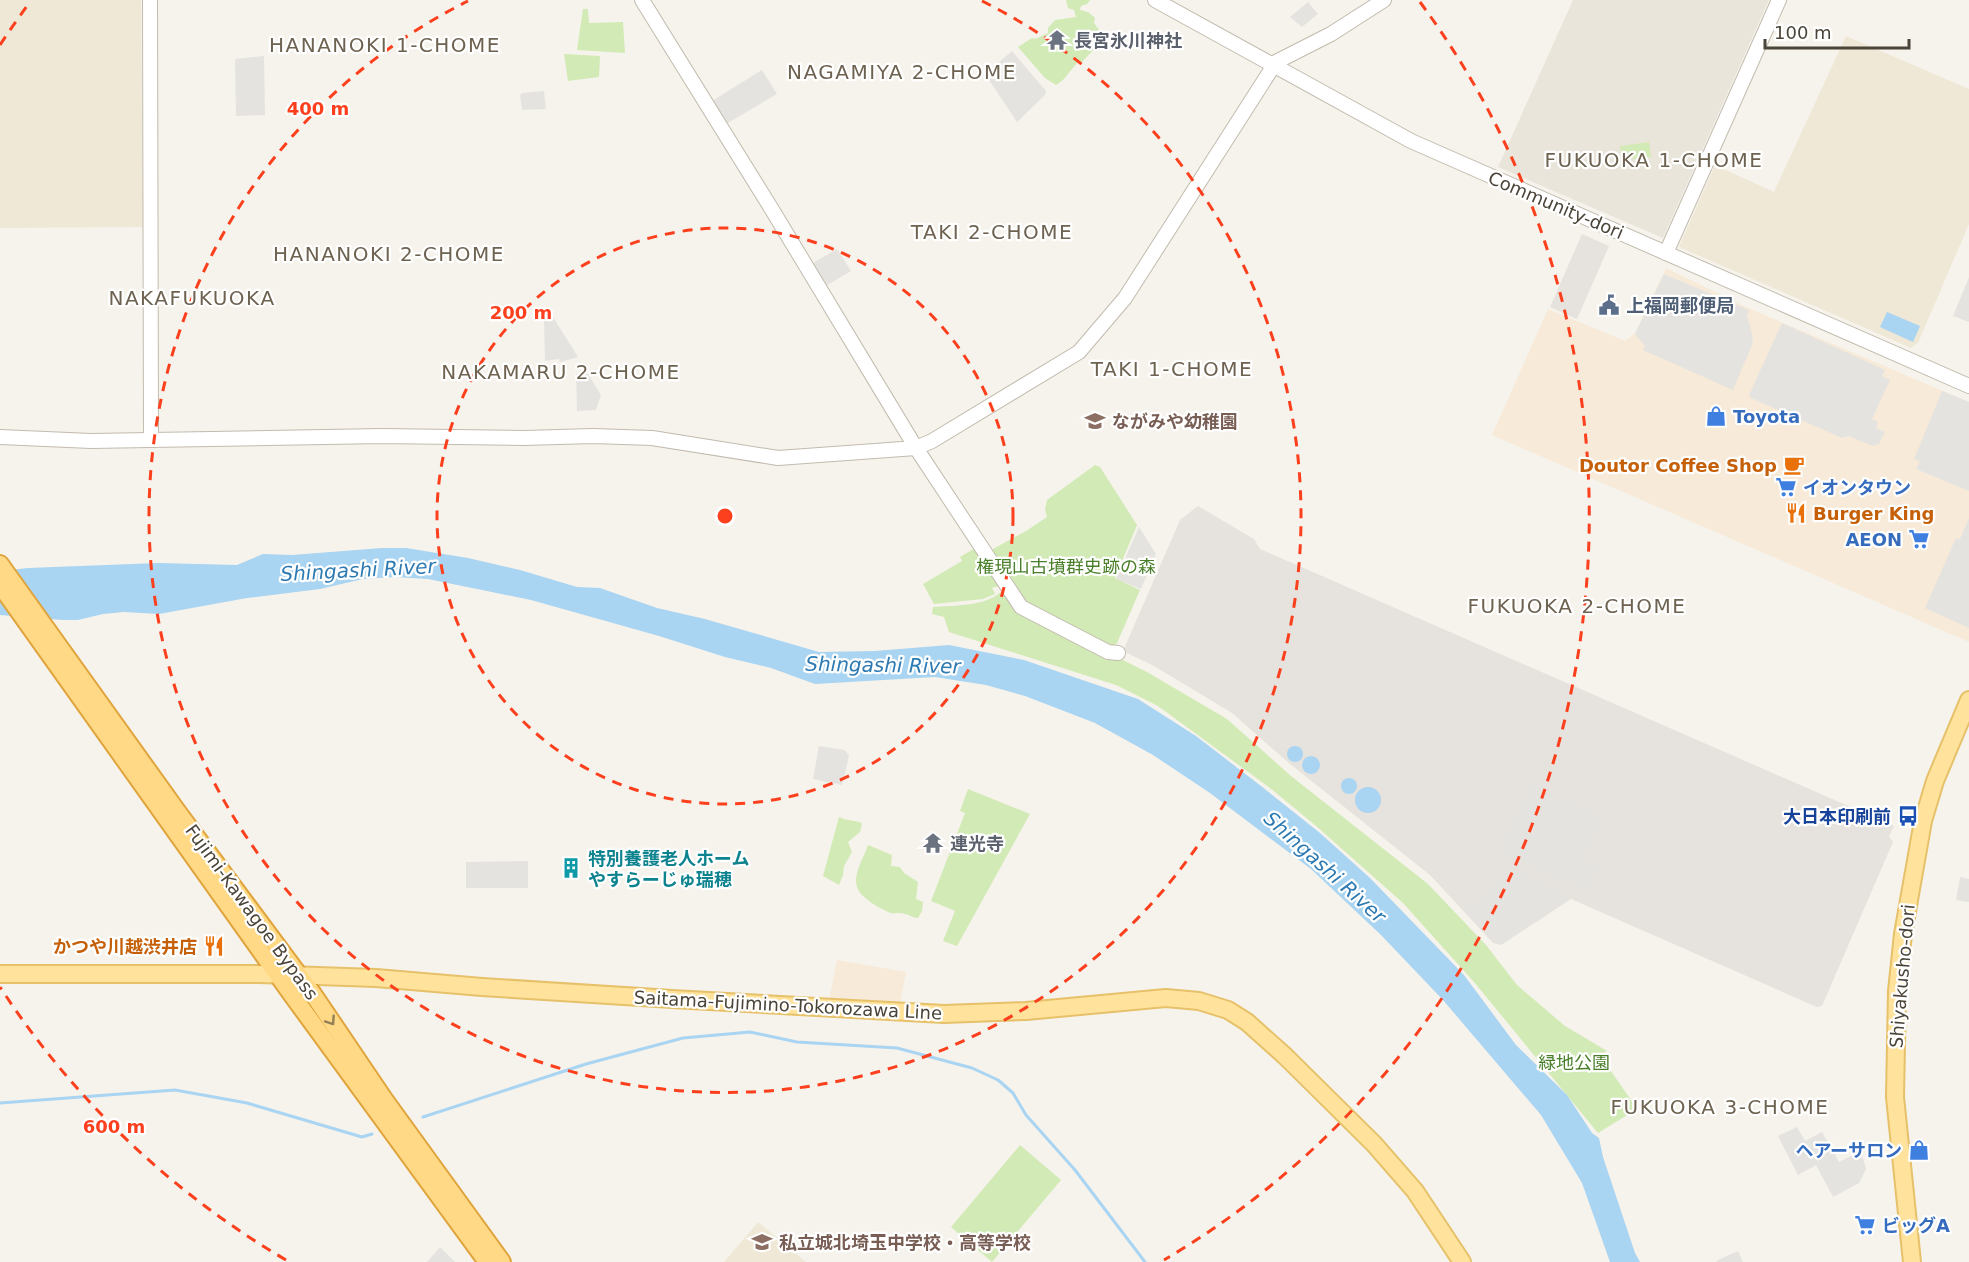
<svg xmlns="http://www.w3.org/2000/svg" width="1969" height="1262" font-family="'DejaVu Sans','Noto Sans JP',sans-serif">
<rect width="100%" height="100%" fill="#f6f3ec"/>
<path fill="#eae5da" d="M1573,0H1769L1663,238L1498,167Z"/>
<g fill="#f7ead8">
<path d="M1666,268L1746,307L1969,402V642L1492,435L1548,309L1625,341L1635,333Z"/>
<path d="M837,960L906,972L900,1004L829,1001Z"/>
</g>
<g fill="#e6e2dd">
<path d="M1582,234L1609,246L1577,319L1550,307Z"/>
<path d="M1198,506L1254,539L1260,549L1894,826L1889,836L1893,842L1822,1006L1817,1007L1571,899L1501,945L1493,943L1430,875L1290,764L1232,713L1154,666L1123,651L1180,520Z"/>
</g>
<g fill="#efe8d6">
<path d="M0,0H141L143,227L0,228Z"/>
<path d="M1846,36L1969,89V224L1918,343L1911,348L1679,247L1715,165L1774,192Z"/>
<path d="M758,1222L806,1262H724Z"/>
</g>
<g fill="#d2eab5">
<path d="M1066,0H1090L1087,4L1081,6L1080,10L1088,12L1095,18L1094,23L1103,35V40L1080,64L1077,63L1063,80L1056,85L1045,78L1018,47L1032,38L1035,39L1048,33V28L1055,20L1076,17L1074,10L1068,8Z"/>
<path d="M583,9H588L589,23L623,22L625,53L577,50Z"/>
<path d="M564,54L600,56L599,77L568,81Z"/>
<path d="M1649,142L1651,157L1622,160L1620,146Z"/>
<path d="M1095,465L1100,467L1137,525L1115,578L1140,590L1117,643L1112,646L1023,603L993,555V549L1026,531L1047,517L1045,509L1047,500Z"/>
<path d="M975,548L999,586L992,588L995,594L983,599L934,604L923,584L962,561L960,557Z"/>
<path d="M1002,591L1016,607L1147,672L1227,719L1291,776L1428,884L1486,945L1517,985L1531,997L1565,1026L1607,1051L1600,1055L1637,1109L1598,1133L1474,982L1403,903L1315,825L1270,788L1158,706L1116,685L949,632L944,617L932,614L933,607C955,605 985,607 1002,591Z"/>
<path d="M968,789L1030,814L957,946L943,941L955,911L931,901L965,813L960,811Z"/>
<path d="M839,817C847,821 853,820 862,823L860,832L848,842L852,852L844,866L843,875L839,885L823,876Z"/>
<path d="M868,845L892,855L891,866L900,867L904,873L918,882L916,899L923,902L922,911L918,918C912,918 911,915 905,914C900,912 896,914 891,913C881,909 860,898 857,887C853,873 864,858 868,845Z"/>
<path d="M1020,1145L1061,1180L992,1262L951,1227Z"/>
</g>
<g fill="#e5e3e0">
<path d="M1308,2L1318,14L1302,27L1290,17Z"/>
<path d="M1012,51L1046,91L1045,95L1017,122L985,74Z"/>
<path d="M264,56L265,115L236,116L235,59Z"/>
<path d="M762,70L777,94L726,124L712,101Z"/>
<path d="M544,91L546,109L522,110L520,95L522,93Z"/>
<path d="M837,249L851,271L824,287L813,267V263Z"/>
<path d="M1664,274L1749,310L1747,315L1753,338L1752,345L1733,390L1643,350L1645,346L1635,334Z"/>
<path d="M1969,277V322L1953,316Z"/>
<path d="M551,314L578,357L560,362L559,359L545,361L544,317Z"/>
<path d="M1782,323L1885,370L1882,376L1890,380L1872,419L1878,422L1876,428L1885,432L1879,444L1873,446L1849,436L1842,438L1751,398L1749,395Z"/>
<path d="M576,374H588L601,395L596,410L577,411Z"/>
<path d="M1942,391L1969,402V491L1916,469L1920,461L1914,459Z"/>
<path d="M1969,518V628L1925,608L1956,538L1960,539Z"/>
<path d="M1139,527L1156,554L1141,589L1116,579Z"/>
<path d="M819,746L845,750L849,756L842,785L813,779Z"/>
<path d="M1529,785L1602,816L1583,859L1599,866L1588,891L1500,853Z"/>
<path d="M528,861V888H466V862Z"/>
<path d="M1516,870L1534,878L1569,899L1502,944L1493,942L1464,910Z"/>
<path d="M1960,877L1969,879V902L1956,900Z"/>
<path d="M1797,1127L1805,1141L1822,1132L1839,1162L1861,1151L1866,1169L1859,1183L1833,1197L1816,1165L1798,1175L1778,1136Z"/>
<path d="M440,1247L455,1262H427Z"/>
<path d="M1738,1251L1743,1262H1716L1718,1260Z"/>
</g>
<g fill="#a9d4f2">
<path d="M1887,312L1920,326L1913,342L1880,327Z"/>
<path d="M382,548H406L468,558L520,570L577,587L600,588L657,608L705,619L819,652L875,651L949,645L1024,660L1138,699L1196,736L1261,786L1320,833L1370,878L1464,975L1516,1045L1567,1095L1592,1133L1599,1138L1603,1157L1635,1253L1640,1262H1610L1582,1183L1541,1115L1443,1000L1381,935L1311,869L1210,793L1153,755L1095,723L1025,696L986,685L935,677L815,684L771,668L725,657L659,636L531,600L428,579L394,577L363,579L320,589L247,598L159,614L124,612L103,614L78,620H62L0,615V571L28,568L158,563L237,565L263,554L292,555Z"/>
<circle cx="1295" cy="754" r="8"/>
<circle cx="1311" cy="765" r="9"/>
<circle cx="1349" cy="786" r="8"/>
<circle cx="1368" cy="800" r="13"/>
</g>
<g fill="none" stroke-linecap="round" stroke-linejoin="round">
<g stroke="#a9d4f2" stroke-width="3">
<path d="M0,1103L175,1090L247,1103L362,1137L372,1134"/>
<path d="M423,1117L586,1064L683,1038L750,1032L797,1042L897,1048L972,1068L998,1080L1013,1093L1026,1115L1075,1170L1145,1262"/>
</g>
<g stroke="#c2bbae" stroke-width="16">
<g id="tertiary">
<path d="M150,0L151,440"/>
<path d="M642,0L771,208L916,448L1021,607L1108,652L1118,653"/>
<path d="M1155,0L1411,141L1969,386"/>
<path d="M1666,253L1779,0"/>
<path d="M0,437L91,441L382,436L524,438L593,436L652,438L778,458L916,448L932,441L1079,352L1125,298L1276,62L1331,34L1384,0"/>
</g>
</g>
<g stroke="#e6c16a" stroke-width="20">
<g id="primary">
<path d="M0,974H259L376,978L482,987L672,999L944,1014L1026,1011L1166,998L1199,1001L1228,1010L1247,1022L1285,1056L1374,1144L1415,1191L1462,1262"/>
<path d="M1912,1262L1895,1097L1897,991L1903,934L1923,821L1935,781L1969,700"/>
</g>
</g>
<g stroke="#e0a43c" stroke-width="20">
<g id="trunk">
<path d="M0,564L177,811L313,994L384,1099L502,1262"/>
<path d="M0,585L292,995L487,1262"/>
</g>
</g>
<use href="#tertiary" stroke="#fff" stroke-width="14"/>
<use href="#primary" stroke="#ffe39c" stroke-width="16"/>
<use href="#trunk" stroke="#ffd985" stroke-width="16"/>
</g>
<defs><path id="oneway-chevron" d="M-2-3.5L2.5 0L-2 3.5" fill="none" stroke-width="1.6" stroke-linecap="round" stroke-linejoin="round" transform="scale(1.5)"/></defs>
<use stroke="#938057" href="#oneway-chevron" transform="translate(331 1021) rotate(56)"/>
<g fill="none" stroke="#fc3f1d" stroke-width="3" stroke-dasharray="10 8">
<circle cx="725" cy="516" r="288"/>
<path d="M982 1A576 576 0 1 1 468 1"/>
<path d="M286 1260A864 864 0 0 1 0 987M0 45A864 864 0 0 1 30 2M1420 2A864 864 0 0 1 1164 1260"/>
</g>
<defs>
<g id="temple-bare" transform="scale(1.62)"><path d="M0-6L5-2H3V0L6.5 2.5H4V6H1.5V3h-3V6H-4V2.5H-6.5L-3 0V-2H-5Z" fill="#6b7280" stroke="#fff" stroke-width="2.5" paint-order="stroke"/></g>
<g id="civic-bare" transform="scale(1.62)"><path d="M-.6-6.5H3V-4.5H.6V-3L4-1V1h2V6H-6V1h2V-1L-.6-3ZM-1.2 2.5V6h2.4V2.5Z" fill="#5c6f8a" stroke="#fff" stroke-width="2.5" paint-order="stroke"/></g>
<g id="shop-bare" transform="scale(1.62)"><path d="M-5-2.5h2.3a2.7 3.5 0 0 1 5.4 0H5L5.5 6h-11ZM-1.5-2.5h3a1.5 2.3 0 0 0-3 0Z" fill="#3f7fe0" stroke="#fff" stroke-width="2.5" paint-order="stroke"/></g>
<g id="school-bare" transform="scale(1.62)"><path d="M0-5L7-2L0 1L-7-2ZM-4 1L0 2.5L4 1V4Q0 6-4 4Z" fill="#8d6e63" stroke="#fff" stroke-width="2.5" paint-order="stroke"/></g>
<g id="cafe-bare" transform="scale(1.62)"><path d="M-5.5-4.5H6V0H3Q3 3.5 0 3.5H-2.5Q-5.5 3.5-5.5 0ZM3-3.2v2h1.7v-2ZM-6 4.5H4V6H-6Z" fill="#e8710a" stroke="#fff" stroke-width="2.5" paint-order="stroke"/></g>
<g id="supermarket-bare" transform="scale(1.62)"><path d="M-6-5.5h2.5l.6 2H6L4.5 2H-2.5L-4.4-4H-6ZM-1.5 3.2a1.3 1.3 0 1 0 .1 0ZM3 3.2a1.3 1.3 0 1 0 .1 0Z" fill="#3f7fe0" stroke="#fff" stroke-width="2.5" paint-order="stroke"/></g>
<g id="restaurant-bare" transform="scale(1.62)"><path d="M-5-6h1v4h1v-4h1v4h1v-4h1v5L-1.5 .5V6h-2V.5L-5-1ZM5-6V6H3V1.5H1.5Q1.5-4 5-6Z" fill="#e8710a" stroke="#fff" stroke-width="2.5" paint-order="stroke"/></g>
<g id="bus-bare" transform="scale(1.62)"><path d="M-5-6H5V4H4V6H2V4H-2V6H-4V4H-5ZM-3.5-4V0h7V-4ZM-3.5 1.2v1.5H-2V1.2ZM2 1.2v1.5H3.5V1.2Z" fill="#1a4fb4" stroke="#fff" stroke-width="2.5" paint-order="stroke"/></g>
<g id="building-bare" transform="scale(1.62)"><path d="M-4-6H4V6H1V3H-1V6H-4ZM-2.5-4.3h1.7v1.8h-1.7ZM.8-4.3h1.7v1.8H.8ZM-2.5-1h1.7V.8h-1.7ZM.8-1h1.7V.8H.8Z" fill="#0f9aa8" stroke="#fff" stroke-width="2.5" paint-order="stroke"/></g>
</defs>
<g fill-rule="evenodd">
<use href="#temple-bare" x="1057" y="40"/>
<use href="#civic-bare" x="1609" y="305"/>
<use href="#shop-bare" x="1716" y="416"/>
<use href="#school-bare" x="1095" y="421"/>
<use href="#cafe-bare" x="1794" y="465"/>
<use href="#supermarket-bare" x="1786" y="487"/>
<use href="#restaurant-bare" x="1796" y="513"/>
<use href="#supermarket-bare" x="1919" y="539"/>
<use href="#bus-bare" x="1908" y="816"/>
<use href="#temple-bare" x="933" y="843"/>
<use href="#building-bare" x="571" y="868"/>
<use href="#restaurant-bare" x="214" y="946"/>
<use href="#shop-bare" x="1919" y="1150"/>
<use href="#supermarket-bare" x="1865" y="1225"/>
<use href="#school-bare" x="762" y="1242"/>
</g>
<g text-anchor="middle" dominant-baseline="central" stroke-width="4.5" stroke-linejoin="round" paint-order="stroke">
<g font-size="18" font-weight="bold" fill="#5b616d" stroke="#fff" text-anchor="start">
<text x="1074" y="40">長宮氷川神社</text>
<text x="950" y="843">連光寺</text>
</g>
<g font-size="18" fill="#4b4439" stroke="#fff">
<text transform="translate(1556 205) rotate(23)">Community-dori</text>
<text transform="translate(252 912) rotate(54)">Fujimi-Kawagoe Bypass</text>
<text transform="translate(1902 976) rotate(-85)">Shiyakusho-dori</text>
<text transform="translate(788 1005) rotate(3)">Saitama-Fujimino-Tokorozawa Line</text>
</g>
<g font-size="18" font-weight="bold" fill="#4e5e75" stroke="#fff" text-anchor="start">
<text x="1626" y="305">上福岡郵便局</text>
</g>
<g font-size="18" font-weight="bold" fill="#366cbe" stroke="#fff" text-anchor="start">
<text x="1733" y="416">Toyota</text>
<text x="1803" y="487">イオンタウン</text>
<text x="1902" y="539" text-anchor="end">AEON</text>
<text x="1902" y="1150" text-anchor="end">ヘアーサロン</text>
<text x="1882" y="1225">ビッグA</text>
</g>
<g font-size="18" font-weight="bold" fill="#785e54" stroke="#fff" text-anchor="start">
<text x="1112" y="421">ながみや幼稚園</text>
<text x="779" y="1242">私立城北埼玉中学校・高等学校</text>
</g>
<g font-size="18" font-weight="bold" fill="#c56008" stroke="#fff" text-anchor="end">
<text x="1777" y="465">Doutor Coffee Shop</text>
<text x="1813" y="513" text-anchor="start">Burger King</text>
<text x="197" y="946">かつや川越渋井店</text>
</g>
<g font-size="18" fill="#4a7f2a" stroke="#fff">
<text x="1066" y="566">権現山古墳群史跡の森</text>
<text x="1574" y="1062">緑地公園</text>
</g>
<g font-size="18" font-weight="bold" fill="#164399" stroke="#fff" text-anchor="end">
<text x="1891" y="816">大日本印刷前</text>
</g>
<g font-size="18" font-weight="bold" fill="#0d838f" stroke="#fff" text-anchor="start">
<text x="588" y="858">特別養護老人ホーム<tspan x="588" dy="21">やすらーじゅ瑞穂</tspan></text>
</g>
<g font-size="20" letter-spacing="1.5" fill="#6e6250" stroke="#fff">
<text x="385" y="45">HANANOKI 1-CHOME</text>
<text x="902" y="72">NAGAMIYA 2-CHOME</text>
<text x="1654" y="160">FUKUOKA 1-CHOME</text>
<text x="992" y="232">TAKI 2-CHOME</text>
<text x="389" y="254">HANANOKI 2-CHOME</text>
<text x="192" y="298">NAKAFUKUOKA</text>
<text x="1172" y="369">TAKI 1-CHOME</text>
<text x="561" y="372">NAKAMARU 2-CHOME</text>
<text x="1577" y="606">FUKUOKA 2-CHOME</text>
<text x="1720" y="1107">FUKUOKA 3-CHOME</text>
</g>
<g font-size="20" font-style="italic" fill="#2e7ab2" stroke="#fff">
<text transform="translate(358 570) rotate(-3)">Shingashi River</text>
<text transform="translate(883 665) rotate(1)">Shingashi River</text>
<text transform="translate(1325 867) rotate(42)">Shingashi River</text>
</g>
</g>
<circle cx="725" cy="516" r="9" fill="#fc3f1d" stroke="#fff" stroke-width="3"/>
<g font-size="18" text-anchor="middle" font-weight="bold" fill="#fc3f1d" stroke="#fff" stroke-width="4.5" stroke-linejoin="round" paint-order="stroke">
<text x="318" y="115">400 m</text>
<text x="521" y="319">200 m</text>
<text x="114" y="1133">600 m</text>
</g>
<path d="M1765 39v9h144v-9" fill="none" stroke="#4b4439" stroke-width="3"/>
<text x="1774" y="39" font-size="18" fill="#4b4439" stroke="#ffffff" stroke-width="4.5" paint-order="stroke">100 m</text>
</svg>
